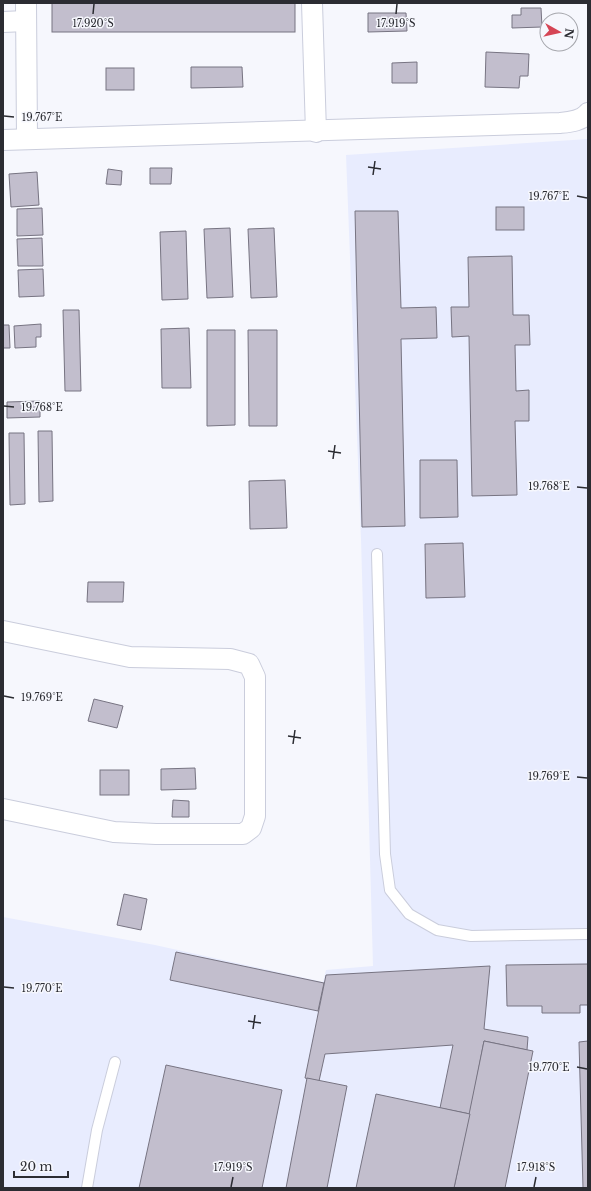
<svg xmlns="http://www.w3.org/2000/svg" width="591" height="1191" font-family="'Libre Baskerville',serif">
<rect width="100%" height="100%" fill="#f6f7fd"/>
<path fill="#e8ecfe" d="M588,139V1188H3V917L155,945L323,982L326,970L373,966L361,539L346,155Z"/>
<g fill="#c2becd" stroke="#777482">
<rect x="52" y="3" width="243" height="29"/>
<path d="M521,8H541L542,27L512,28V15H521Z"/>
<path d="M368,13H406L407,31L368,32Z"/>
<path d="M486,52L529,54L528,76H520L519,88L485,87Z"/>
<path d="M417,62V83H392V63Z"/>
<path d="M191,67H242L243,87L191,88Z"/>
<rect x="106" y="68" width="28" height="22"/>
<path d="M150,168H172L171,184H150Z"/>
<path d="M108,169L122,171L121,185L106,184Z"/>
<path d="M37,172L39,205L11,207L9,174Z"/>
<rect x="496" y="207" width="28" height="23"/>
<path d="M42,208L43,235L17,236V209Z"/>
<path d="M355,211H398L401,308L436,307L437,338L401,339L405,526L362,527Z"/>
<path d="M230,228L233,297L207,298L204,229Z"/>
<path d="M274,228L277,297L251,298L248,229Z"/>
<path d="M186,231L188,299L162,300L160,232Z"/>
<path d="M42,238L43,266H18L17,239Z"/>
<path d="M512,256L513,315H529L530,345H515L516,391L529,390V421H515L517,495L472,496L469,336L452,337L451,307H469L468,257Z"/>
<path d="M43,269L44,296L19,297L18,270Z"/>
<path d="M63,310H79L81,391H65Z"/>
<path d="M41,324V337H36V347L15,348L14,326Z"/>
<path d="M3,325H9L10,348H3Z"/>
<path d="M189,328L191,388H162L161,329Z"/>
<path d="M207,330H235V425L207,426Z"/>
<path d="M248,330H277V426H249Z"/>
<path d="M40,401V417L7,418V402Z"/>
<path d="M38,431H52L53,501L39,502Z"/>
<path d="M9,433H24L25,504L10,505Z"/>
<path d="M420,460H457L458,517L420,518Z"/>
<path d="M285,480L287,528L250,529L249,481Z"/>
<path d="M463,543L465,597L426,598L425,544Z"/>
<path d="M88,582H124L123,602H87Z"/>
<path d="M94,699L123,706L117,728L88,721Z"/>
<path d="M195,768L196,789L161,790V769Z"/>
<rect x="100" y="770" width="29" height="25"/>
<path d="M173,800L189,801V817H172Z"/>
<path d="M124,894L147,899L141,930L117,925Z"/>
<path d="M176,952L324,983L318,1011L170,980Z"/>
<path d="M588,964V1005H580V1013H542V1006H507L506,965Z"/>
<path d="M490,966L484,1029L528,1037L527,1050L484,1041L470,1114L440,1108L453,1045L325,1054L319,1081L305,1078L326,975Z"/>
<path d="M484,1041L533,1051L505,1188H454Z"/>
<path d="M588,1041V1188H583L579,1042Z"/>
<path d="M166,1065L282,1090L262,1188H139Z"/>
<path d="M307,1078L347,1086L327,1188H286Z"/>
<path d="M376,1094L470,1114L454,1188H356Z"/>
</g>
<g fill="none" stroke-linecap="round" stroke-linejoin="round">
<g stroke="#cacddc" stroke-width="12">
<g id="service">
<path d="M377,554L385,854L390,890L409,914L437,930L471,936L588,934"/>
<path d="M87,1188L97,1130L115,1062"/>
</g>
</g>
<g stroke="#cacddc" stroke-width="22">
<g id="minor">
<path d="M26,3L27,139"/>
<path d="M312,3L316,132"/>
<path d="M3,22L26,21"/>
<path d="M3,140L560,123C570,122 582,121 588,113"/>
<path d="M3,631L130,657L230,659L249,664L255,677V816L251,828L243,834H156L114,832L3,809"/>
</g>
</g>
<use href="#service" stroke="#fff" stroke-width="10"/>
<use href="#minor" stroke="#fff" stroke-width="20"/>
</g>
<path fill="none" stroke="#2b2c32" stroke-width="1.5" d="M93,14L94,4M396,14L397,4M4,116L14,117M368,167L381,169M373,175L375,161M577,196L587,198M4,406L14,407M328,451L341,453M333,459L335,445M577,487L587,488M4,696L14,698M288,736L301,738M293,744L295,730M577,777L587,778M4,987L14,988M248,1021L261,1023M253,1029L255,1015M577,1067L587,1069M231,1187L233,1177M534,1187L536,1177"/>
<g font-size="10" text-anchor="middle" fill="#2b2c32" stroke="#f6f7fd" stroke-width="3" stroke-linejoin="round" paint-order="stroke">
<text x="93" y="27">17.920°S</text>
<text x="396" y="27">17.919°S</text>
<text x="42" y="121">19.767°E</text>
<text x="549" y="200">19.767°E</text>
<text x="42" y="411">19.768°E</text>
<text x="549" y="490">19.768°E</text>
<text x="42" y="701">19.769°E</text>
<text x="549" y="780">19.769°E</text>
<text x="42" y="992">19.770°E</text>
<text x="549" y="1071">19.770°E</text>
<text x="233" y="1171">17.919°S</text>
<text x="536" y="1171">17.918°S</text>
</g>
<rect width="591" height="1191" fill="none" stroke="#2b2c32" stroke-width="8"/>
<g transform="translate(559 32) rotate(98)"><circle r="19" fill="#f6f7fd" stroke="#a5a6ac"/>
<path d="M0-3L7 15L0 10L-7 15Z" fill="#d54555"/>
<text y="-6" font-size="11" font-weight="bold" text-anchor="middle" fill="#2b2c32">N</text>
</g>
<path d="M14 1171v6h54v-6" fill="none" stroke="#2b2c32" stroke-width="2"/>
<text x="20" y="1171" font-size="12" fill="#2b2c32" stroke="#f6f7fd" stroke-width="3" paint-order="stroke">20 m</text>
</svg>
